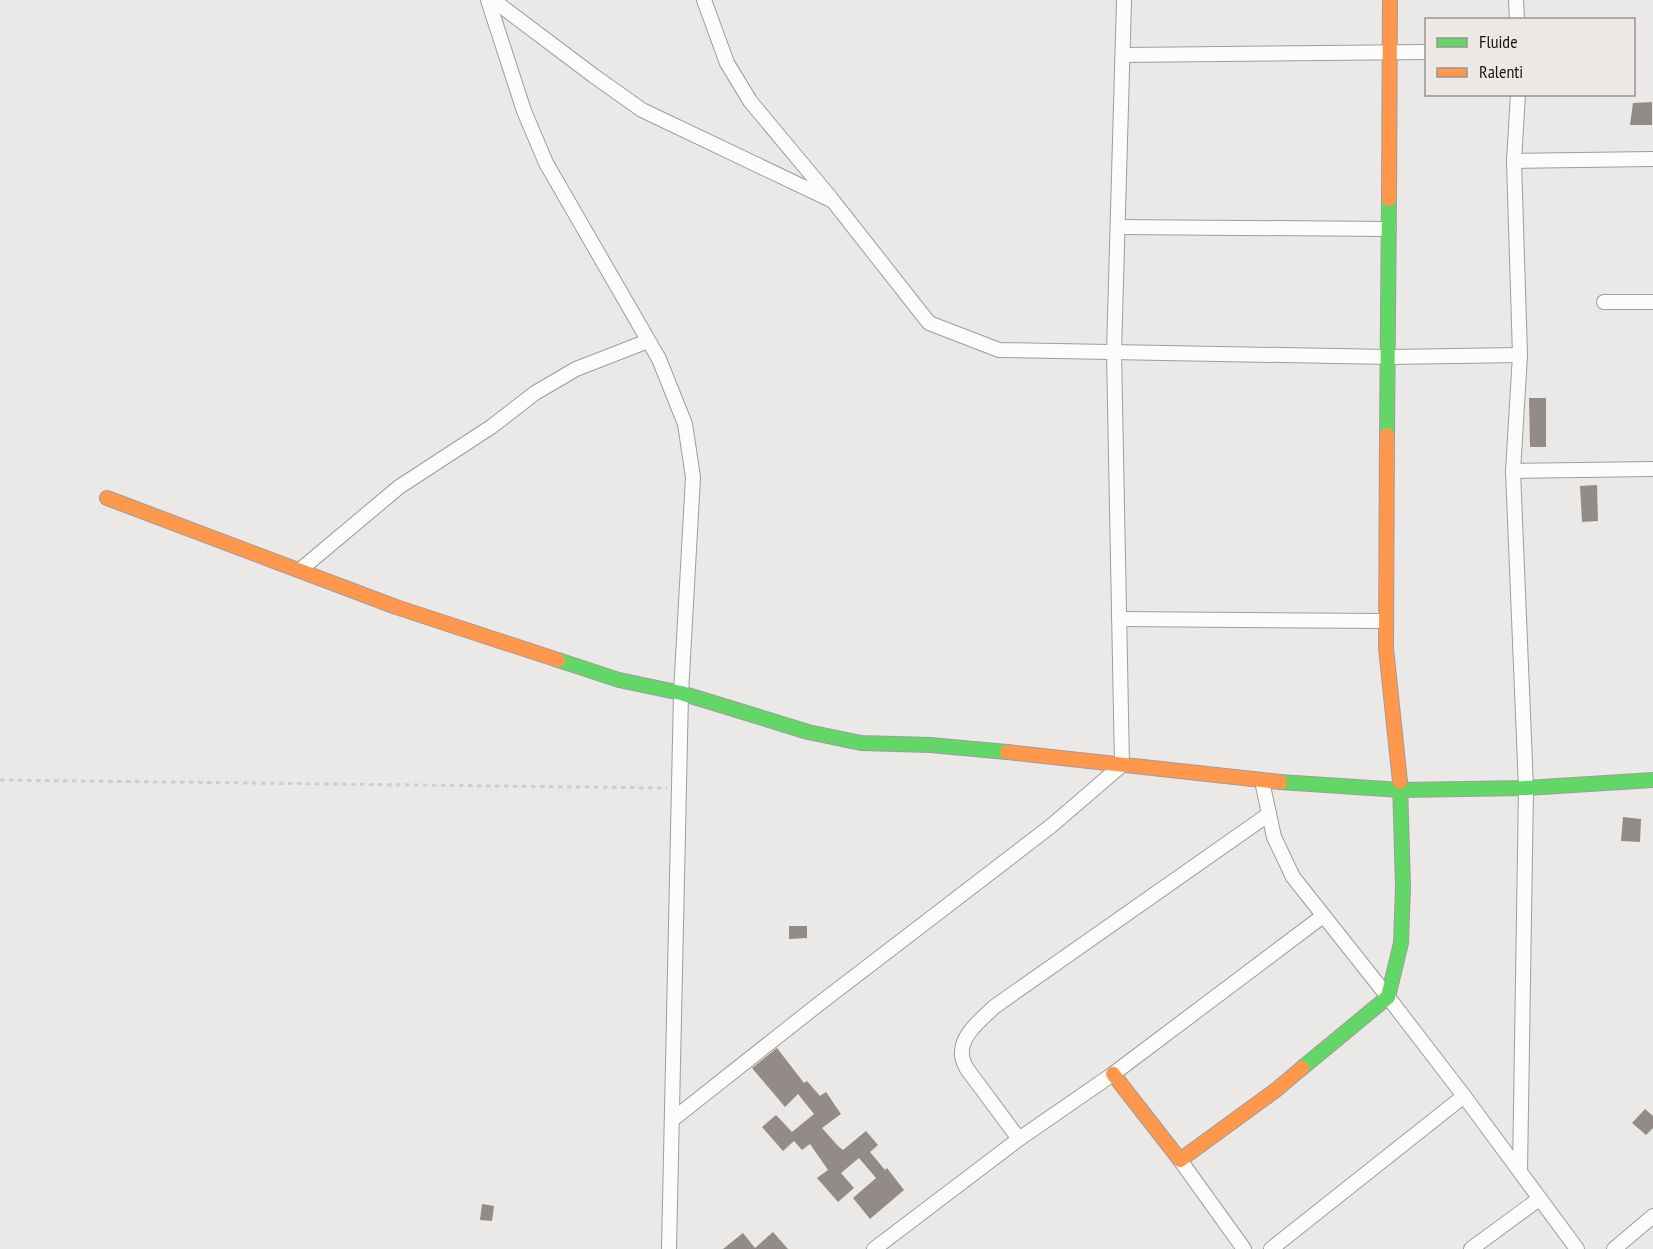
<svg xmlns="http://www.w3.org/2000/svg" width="1653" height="1249" font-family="'PT Sans Narrow',sans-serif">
<rect width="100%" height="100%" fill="#ebe9e7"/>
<g fill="#928b87">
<path d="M1652,102V125H1630L1633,103Z"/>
<path d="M1529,398H1546V447H1530Z"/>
<path d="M1597,485L1598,521L1582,522L1580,486Z"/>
<path d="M1623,817L1641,819L1640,842L1621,841Z"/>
<path d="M789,926H807V938L789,939Z"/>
<path d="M777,1048L804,1083L807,1081L820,1096L826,1092L841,1114L822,1128L838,1146L843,1150L866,1131L878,1145L870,1152L885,1170L887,1168L904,1190L870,1219L853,1198L876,1178L859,1158L841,1173L854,1188L838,1202L817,1178L828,1170L810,1144L802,1150L794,1141L783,1151L762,1127L776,1115L792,1132L814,1114L798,1094L785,1107L752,1068Z"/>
<path d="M1645,1109L1653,1116V1128L1646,1135L1632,1123Z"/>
<path d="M482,1204L494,1206L492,1221L480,1220Z"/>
<path d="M773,1232L788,1249H723L743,1233L755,1248Z"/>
</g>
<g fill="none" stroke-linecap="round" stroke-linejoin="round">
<g stroke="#9f9d9c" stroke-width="16">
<g id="street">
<path d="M488,0L524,111L546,163L659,359L685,424L693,477L681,693L669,1249"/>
<path d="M493,0L594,76L642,110L833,201L929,323L999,350L1389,357L1520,355"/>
<path d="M704,0L727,63L750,101L830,197"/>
<path d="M1516,0L1517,20"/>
<path d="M1123,55L1426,52"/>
<path d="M1518,94L1514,161L1520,355L1513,471L1526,788L1520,1172"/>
<path d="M1514,161L1653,159"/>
<path d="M1118,227L1389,229"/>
<path d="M1604,302H1653"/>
<path d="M1513,471L1653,469"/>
<path d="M300,570L399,487L491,427L535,393L576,369L648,341"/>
<path d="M1119,619L1386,621"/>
<path d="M1262,781L1274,837L1293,877L1388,997L1464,1096L1577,1249"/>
<path d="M672,1120L815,1007L1051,826L1122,765L1114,352L1124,0"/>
<path d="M1019,1139L967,1069C965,1065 962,1060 962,1055C960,1035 982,1019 994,1007L1269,814"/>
<path d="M1180,1160L1244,1249"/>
<path d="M874,1249L1019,1139L1113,1074L1323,916"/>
<path d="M1271,1249L1464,1096"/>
<path d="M1471,1249L1539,1199"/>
<path d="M1614,1249L1653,1216"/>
</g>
</g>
<g stroke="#9f9d9c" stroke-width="16">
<g id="fast">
<path d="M1387,435L1389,199"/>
<path d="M558,660L619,680L681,693L808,732L861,743L930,745L1007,752"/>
<path d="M1280,782L1401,790L1526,788L1653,780"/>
<path d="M1302,1068L1388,997L1401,943L1403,887L1400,782"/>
</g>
</g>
<g stroke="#9f9d9c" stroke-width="16">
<g id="slow">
<path d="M1389,199L1390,0"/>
<path d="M1387,435L1386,648L1400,782"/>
<path d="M107,498L396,607L558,660"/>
<path d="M1007,752L1280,782"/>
<path d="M1113,1074L1180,1160L1276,1090L1302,1068"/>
</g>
</g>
<path stroke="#cecece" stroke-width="3" stroke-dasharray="4.5 4.5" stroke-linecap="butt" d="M0,780L667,788"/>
<use href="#street" stroke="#fcfcfb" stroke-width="14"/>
<use href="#fast" stroke="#63d668" stroke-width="14"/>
<use href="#slow" stroke="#ff974d" stroke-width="14"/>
</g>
<rect x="1425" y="18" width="210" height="78" fill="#ede8e5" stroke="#989593" stroke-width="1.5"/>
<rect x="1437" y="38" width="30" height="9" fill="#63d668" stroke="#989593" stroke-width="1.5"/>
<text x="1479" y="48" font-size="18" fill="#191817">Fluide</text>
<rect x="1437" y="68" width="30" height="9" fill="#ff974d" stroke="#989593" stroke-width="1.5"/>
<text x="1479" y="78" font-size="18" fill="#191817">Ralenti</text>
</svg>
